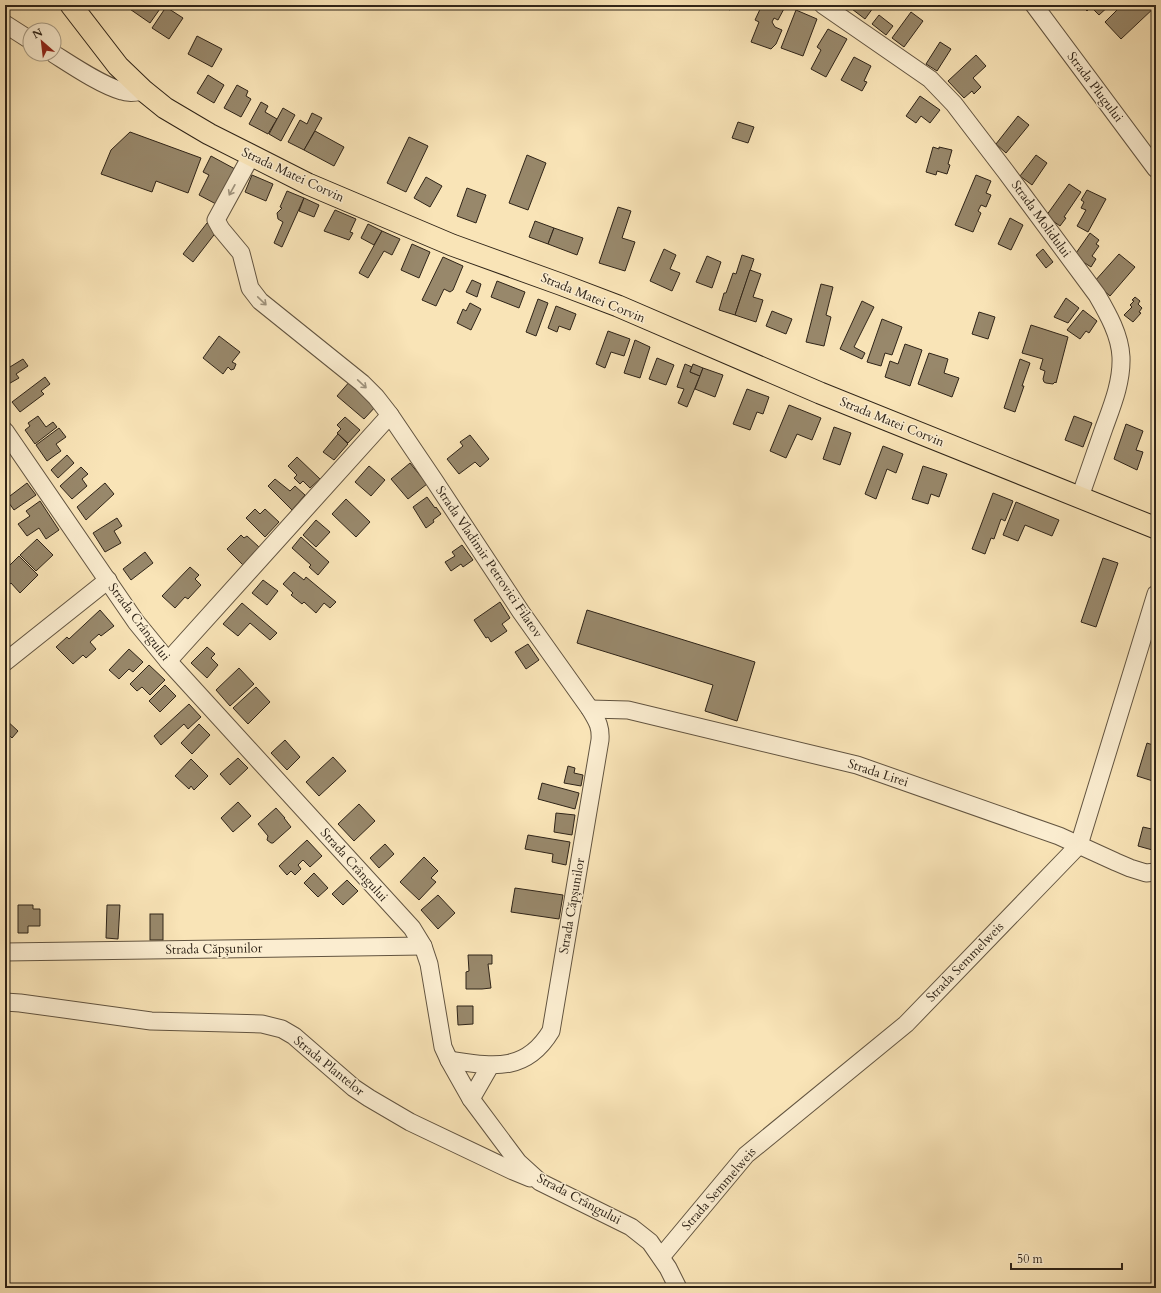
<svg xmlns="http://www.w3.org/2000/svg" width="1161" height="1293" font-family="Cardo,serif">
<rect width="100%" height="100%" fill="#f9e4b7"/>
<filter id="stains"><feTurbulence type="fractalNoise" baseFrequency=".005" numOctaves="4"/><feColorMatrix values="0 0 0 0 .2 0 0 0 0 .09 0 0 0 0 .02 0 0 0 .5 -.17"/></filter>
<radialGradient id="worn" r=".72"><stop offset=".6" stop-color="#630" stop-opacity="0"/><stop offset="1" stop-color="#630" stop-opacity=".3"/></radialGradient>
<g fill="#98886b" stroke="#2f2418">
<path d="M124,5H161L162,6L150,23Z"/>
<path d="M719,5H732L730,10Z"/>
<path d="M762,5H786L778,20L774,18L772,22L775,27L782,30L776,44L771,49L751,42L759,22L755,20Z"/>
<path d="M849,5H870L873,8L865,19L848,6Z"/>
<path d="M1081,5H1110L1099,15L1091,7L1087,11Z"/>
<path d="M1122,5H1156V6L1121,39L1105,22Z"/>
<path d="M166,7L183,18L169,39L152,28Z"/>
<path d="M796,10L817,19L803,56L781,48Z"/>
<path d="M911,12L923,21L904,47L892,38Z"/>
<path d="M879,15L893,26L886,35L872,24Z"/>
<path d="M828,29L847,39L826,77L811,69L821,50L817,47Z"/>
<path d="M197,36L222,49L212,67L188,54Z"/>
<path d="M940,42L951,49L937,71L926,64Z"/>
<path d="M976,55L986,66L973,78L981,87L974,94L972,91L964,98L948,81Z"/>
<path d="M854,57L871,66L864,81L867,82L862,91L841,80Z"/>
<path d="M208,75L224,85L214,103L197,93Z"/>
<path d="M237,85L248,91L246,96L251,99L241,117L224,108Z"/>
<path d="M920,96L940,110L930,123L921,116L916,123L906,116Z"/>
<path d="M261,102L268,106L265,112L277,119L268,134L249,124Z"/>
<path d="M283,108L295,115L281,141L269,134Z"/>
<path d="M312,113L322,118L304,150L288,142L300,120L307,124Z"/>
<path d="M1018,116L1029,125L1006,153L996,144Z"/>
<path d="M738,122L754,127L748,143L732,138Z"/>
<path d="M315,131L344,147L334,166L304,150Z"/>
<path d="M130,132L201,158L188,193L156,181L152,192L101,174L111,150Z"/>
<path d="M409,137L428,146L406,192L387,183Z"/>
<path d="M933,147L939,149V147L952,150L948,164L950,165L947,174L937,171L936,175L926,172Z"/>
<path d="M527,155L546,163L528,210L509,203Z"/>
<path d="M1036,155L1047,163L1032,185L1020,176Z"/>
<path d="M211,156L235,169L216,204L199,195L209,175L203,172Z"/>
<path d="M252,175L273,184L266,201L245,192Z"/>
<path d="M976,175L991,181L986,193L991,195L986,207L981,205L978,211L981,213L973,232L955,225Z"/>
<path d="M426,177L442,186L430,207L414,198Z"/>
<path d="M1069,184L1081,192L1064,217L1066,218L1060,226L1046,216Z"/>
<path d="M467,188L486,195L476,223L457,216Z"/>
<path d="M1087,190L1106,199L1088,232L1077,226L1086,210L1081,208L1084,202L1081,200Z"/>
<path d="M287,191L304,198L282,247L274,243L283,222L278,219L277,213L282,208L280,207Z"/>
<path d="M304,198L319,205L314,217L299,211Z"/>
<path d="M618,207L631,211L622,238L635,242L625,271L599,263Z"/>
<path d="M335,210L356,219L350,232L353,233L349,240L324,231Z"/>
<path d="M1010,218L1023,225L1011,250L998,244Z"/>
<path d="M535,221L554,228L548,244L529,237Z"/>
<path d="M207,223L217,231L193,262L183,254Z"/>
<path d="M368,224L382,231L374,245L361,238Z"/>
<path d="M554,228L583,238L577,255L548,244Z"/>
<path d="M382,231L400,239L392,255L384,251L368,278L359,273Z"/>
<path d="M1090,233L1099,240L1096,244L1099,246L1092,256L1096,259L1091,267L1074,256Z"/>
<path d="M412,244L430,252L419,278L401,270Z"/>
<path d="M664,249L676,255L670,269L680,273L672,291L650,281Z"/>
<path d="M1043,249L1053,262L1046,268L1036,255Z"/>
<path d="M1119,254L1135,267L1110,296L1094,282Z"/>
<path d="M742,255L754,259L735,315L719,310L724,293H726L733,273L736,274Z"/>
<path d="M707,256L721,262L712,288L696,282Z"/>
<path d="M443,257L463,266L453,290L450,292L444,289L436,306L422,300Z"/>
<path d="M750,270L761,274L753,297L763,300L756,322L735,315Z"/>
<path d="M472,280L481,284L477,297L466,292Z"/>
<path d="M497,281L525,292L519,308L491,297Z"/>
<path d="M821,284L833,287L826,315L831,317L824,346L806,342Z"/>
<path d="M1156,288V299L1151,295Z"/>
<path d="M1135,297L1140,301L1138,304L1142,308L1139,312L1141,313L1133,322L1124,315L1132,307L1130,305L1134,301L1132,300Z"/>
<path d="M1066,298L1079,308L1068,323L1054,317Z"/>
<path d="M538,299L548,303L536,336L526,332Z"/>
<path d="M862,301L874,307L854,347L865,353L862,359L840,349Z"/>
<path d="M470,303L481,309L471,330L457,323L463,309L466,311Z"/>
<path d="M556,306L576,314L570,330L559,326L557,332L548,328Z"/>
<path d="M1083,310L1097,321L1089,333L1086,331L1080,339L1067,330Z"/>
<path d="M772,311L792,319L786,334L766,326Z"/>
<path d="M979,312L995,317L988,339L972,334Z"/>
<path d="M882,319L902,327L892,355L885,353L881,366L867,362Z"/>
<path d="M1031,325L1068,337L1056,383L1055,382L1053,384L1046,383L1044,382L1043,379L1045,371L1040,369L1043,359L1022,353Z"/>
<path d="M608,331L630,339L624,356L611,352L605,368L596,364Z"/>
<path d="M219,336L240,352L232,362L236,364L234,369L231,370L228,367L223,374L203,358Z"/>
<path d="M635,340L650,347L640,378L624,373Z"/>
<path d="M905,344L922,350L910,386L885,377L890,361L898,364Z"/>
<path d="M929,353L948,359L944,373L959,378L952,397L918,384Z"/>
<path d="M657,358L674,365L666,385L649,379Z"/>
<path d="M23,359L28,366L16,374L19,378L5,386V370Z"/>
<path d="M1020,359L1030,363L1022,386H1024L1015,412L1004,408Z"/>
<path d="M685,364L692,367L690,372L700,376L687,407L678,403L684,389L677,387Z"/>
<path d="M693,364L703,368L700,376L690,372Z"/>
<path d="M703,368L723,375L715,397L695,389Z"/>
<path d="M45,377L50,384L41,391L44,394L20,412L12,402Z"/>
<path d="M351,380L378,404L364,419L337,396Z"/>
<path d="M747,389L769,397L763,414L757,412L750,430L733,424Z"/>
<path d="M789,405L821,418L812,440L797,434L786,458L770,451Z"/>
<path d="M38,416L46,427L53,422L57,427L35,444L25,430L30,426L28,423Z"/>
<path d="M1074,416L1092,423L1083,447L1065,440Z"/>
<path d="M345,417L360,430L348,443L337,433L341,429L337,425Z"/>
<path d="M1126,424L1143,431L1136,450L1143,452L1137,470L1114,459Z"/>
<path d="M834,427L851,433L840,465L823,459Z"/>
<path d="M59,428L66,437L56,444L61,451L47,461L36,445Z"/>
<path d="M338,434L348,444L334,460L323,452Z"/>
<path d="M470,435L489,459L480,467L475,462L459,474L447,459L463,446L460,442Z"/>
<path d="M883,446L903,454L896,473L887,469L876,499L865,494Z"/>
<path d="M67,455L74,463L58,478L51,470Z"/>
<path d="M297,457L320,479L310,488L303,481L300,484L294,478L297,475L288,466Z"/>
<path d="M410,463L427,484L408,499L391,479Z"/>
<path d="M369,466L385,480L371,496L355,482Z"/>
<path d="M923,466L947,474L939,497L931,494L928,504L912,499Z"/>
<path d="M81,467L88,474L82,479L87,486L72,499L60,486Z"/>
<path d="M275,479L290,491L295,486L305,495L292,510L268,486Z"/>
<path d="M27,483L36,495L14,510L6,499Z"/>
<path d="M105,483L114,494L86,520L77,507Z"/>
<path d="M993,493L1013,501L1005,521L1001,519L994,539L991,538L985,554L972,549Z"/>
<path d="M427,497L435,508L436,507L441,514L433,520L434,522L426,528L413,507Z"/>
<path d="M346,499L370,522L356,537L332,514Z"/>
<path d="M40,501L59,530L46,539L39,528L27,536L18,524L30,516L26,511Z"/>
<path d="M1016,502L1059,520L1052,536L1025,525L1018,541L1003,535Z"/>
<path d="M255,509L260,514L265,509L279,522L265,537L246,518Z"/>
<path d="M117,518L122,526L114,531L121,543L105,552L93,533Z"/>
<path d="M316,520L330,532L316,547L303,535Z"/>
<path d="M241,535L244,538L247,536L259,547L243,565L227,549Z"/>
<path d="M301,537L329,562L318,575L309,567L311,565L292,548Z"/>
<path d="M37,539L53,555L36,571L20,555Z"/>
<path d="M462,545L473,560L463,567L461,564L451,571L445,562L455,556L452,552Z"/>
<path d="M145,552L153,563L131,580L123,569Z"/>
<path d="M19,556L38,575L20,593L11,583L5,589V570Z"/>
<path d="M1103,558L1118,563L1096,627L1081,622Z"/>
<path d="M190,567L199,575L195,579L201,585L188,599L185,597L175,608L162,596Z"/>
<path d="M294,572L304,580L306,577L336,602L330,608L324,603L316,613L304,602L302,604L291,595L293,593L283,584Z"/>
<path d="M263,580L278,591L267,605L252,593Z"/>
<path d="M500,602L510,618L502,624L507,631L491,642L488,637L486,638L474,620Z"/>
<path d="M242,603L277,633L270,640L250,623L238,636L223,624Z"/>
<path d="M100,610L114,626L101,636L99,634L90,642L96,649L86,658L83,655L73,664L56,647L67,637L69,639Z"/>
<path d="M587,610L755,662L737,721L705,711L713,685L577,643Z"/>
<path d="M528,644L539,660L526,669L515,652Z"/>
<path d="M207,647L215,654L211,658L218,665L207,678L191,663Z"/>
<path d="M129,649L143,662L133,672L129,669L119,679L109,670Z"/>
<path d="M149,665L165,680L150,695L142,687L137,691L130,684Z"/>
<path d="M239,668L254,684L230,706L216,690Z"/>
<path d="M165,685L176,696L160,712L149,701Z"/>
<path d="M256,687L270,702L248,724L233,708Z"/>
<path d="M189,704L201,717L188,729L184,724L161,745L154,736Z"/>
<path d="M5,719L18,731L12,738L5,731Z"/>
<path d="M199,724L210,735L192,754L181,743Z"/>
<path d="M285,740L300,757L287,770L271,753Z"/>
<path d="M1147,743L1156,746V782L1137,776Z"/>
<path d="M333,757L346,771L319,796L306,782Z"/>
<path d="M238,758L248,768L230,785L220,774Z"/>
<path d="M191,759L208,776L194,790L191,786L189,789L175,776Z"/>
<path d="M568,766L575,768L574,773L583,775L581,786L564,783Z"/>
<path d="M542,783L579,793L575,809L538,799Z"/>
<path d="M238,802L251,816L233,832L221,818Z"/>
<path d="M359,804L375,821L354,841L338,824Z"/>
<path d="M276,808L285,818H284L291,827L273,843H271L267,840L268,836L258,824Z"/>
<path d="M556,813L575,815L572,835L554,832Z"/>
<path d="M1143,827L1156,830V851L1138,846Z"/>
<path d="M528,835L570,842L566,865L552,862L553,854L525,849Z"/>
<path d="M307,840L322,856L310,867L303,860L298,865L301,869L295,875L291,871L287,875L279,866Z"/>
<path d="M385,844L394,854L379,868L370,858Z"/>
<path d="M424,857L438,871L431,878L436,882L419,900L400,882Z"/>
<path d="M314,873L328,888L318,897L304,883Z"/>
<path d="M347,880L358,891L343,905L332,894Z"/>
<path d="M515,888L563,895L559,919L511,912Z"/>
<path d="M438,895L455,913L438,929L421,910Z"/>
<path d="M18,905H33V909H40V926H28V933H18Z"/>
<path d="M107,905H120L118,939L106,938Z"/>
<rect x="150" y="914" width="13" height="26"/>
<path d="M468,955H492V964H488L491,988L482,989H466V972L469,971Z"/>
<path d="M457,1006H473V1024L458,1025Z"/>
</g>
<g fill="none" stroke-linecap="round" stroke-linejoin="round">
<g stroke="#625440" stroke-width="19">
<g id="minor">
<path d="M823,5L930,79L954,104L1006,172L1097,295C1108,314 1120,335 1121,357C1122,382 1112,406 1104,428C1096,451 1088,474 1080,497"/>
<path d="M1034,5L1156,169"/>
<path d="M5,24L30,40"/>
<path d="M54,54C73,66 101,85 122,91C129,94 137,92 144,91"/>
<path d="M251,156L216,220L221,229L241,253L250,288L260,301L362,383L376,397L390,415L434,480L521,612L590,709C597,721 601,726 600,740L551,1031C525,1074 491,1066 449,1060"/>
<path d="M5,431L136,622L168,661L412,928L423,946L429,964L443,1047L449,1060L471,1099L518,1162L540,1182L631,1227L650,1242L668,1268L678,1288"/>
<path d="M168,661L390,415"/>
<path d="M5,662L108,580"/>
<path d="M590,709L628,710L857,765L1059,836L1116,862L1130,868L1146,873L1156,872"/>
<path d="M5,952L423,946"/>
<path d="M5,1002L20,1003L151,1021L262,1024L282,1029L294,1036L354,1088L369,1098L410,1122L513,1171L530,1178"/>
<path d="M471,1099L490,1066"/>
<path d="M661,1257L746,1155L906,1024L1079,845L1156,594"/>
</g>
</g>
<g stroke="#2f2418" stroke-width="23">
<path id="major" d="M71,5L118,66L144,91L165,108L209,134L308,184L452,245L560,284L618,306L820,393L1156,528"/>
</g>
<use href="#minor" stroke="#fbedd0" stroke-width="17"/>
<use href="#major" stroke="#f9e4b7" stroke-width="21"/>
</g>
<defs><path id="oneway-shaft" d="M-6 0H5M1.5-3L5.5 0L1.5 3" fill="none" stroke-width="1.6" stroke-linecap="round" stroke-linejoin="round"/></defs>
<g stroke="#9f937d">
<use href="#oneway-shaft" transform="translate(232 190) rotate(119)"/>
<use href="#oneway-shaft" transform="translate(262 301) rotate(44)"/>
<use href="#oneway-shaft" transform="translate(362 384) rotate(43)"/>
</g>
<g text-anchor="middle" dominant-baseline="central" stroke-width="3" stroke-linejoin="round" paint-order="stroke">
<g font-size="13" fill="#2f2418" stroke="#fbedd0">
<text transform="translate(1095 87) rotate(53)">Strada Plugului</text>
<text transform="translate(293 175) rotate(25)">Strada Matei Corvin</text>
<text transform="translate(1041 219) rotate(54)">Strada Molidului</text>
<text transform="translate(593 298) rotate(22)">Strada Matei Corvin</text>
<text transform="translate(892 422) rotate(22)">Strada Matei Corvin</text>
<text transform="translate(489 562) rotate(56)">Strada Vladimir Petrovici Filatov</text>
<text transform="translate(139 622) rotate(53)">Strada Crângului</text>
<text transform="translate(878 773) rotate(18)">Strada Lirei</text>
<text transform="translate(354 865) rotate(48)">Strada Crângului</text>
<text transform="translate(572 906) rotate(-80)">Strada Căpșunilor</text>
<text transform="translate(214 949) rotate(-1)">Strada Căpșunilor</text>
<text transform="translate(965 962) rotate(-46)">Strada Semmelweis</text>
<text transform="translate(329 1066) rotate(39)">Strada Plantelor</text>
<text transform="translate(719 1189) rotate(-49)">Strada Semmelweis</text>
<text transform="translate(579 1199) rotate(28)">Strada Crângului</text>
</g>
</g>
<rect width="1161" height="1293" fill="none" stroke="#f9e4b7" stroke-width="20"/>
<rect x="6" y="6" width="1149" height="1281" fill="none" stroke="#2f2418" stroke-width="2"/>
<rect x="10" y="10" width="1141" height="1273" fill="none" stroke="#2f2418"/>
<g transform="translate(42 42) rotate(332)"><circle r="19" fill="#fbedd0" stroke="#a99d86"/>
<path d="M0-3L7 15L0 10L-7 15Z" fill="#8f2418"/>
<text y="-6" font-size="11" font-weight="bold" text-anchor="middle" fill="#2f2418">N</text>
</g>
<path d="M1011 1263v6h111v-6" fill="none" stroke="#2f2418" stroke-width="2"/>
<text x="1017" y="1263" font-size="12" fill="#2f2418" stroke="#fbedd0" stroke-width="3" paint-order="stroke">50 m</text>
<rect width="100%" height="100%" filter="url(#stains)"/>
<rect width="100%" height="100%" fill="url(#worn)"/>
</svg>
